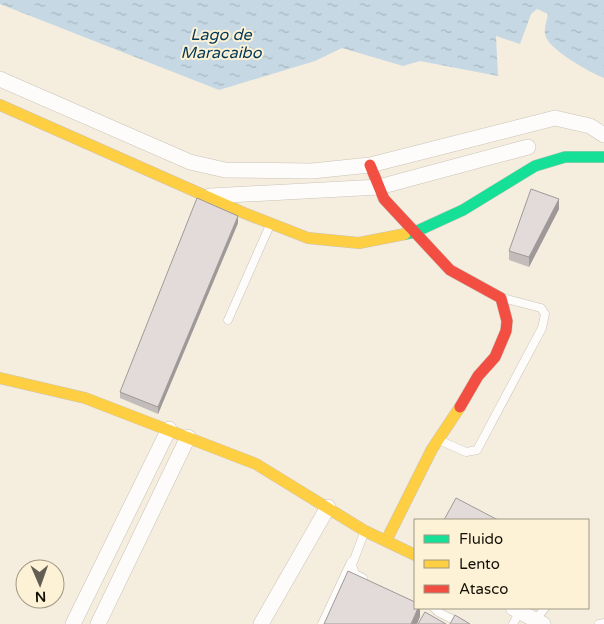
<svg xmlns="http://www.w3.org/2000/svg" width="604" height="624" font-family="'Varela Round',sans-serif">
<defs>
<pattern id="water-ripples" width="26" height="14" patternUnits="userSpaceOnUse" patternTransform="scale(1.25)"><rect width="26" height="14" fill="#c5d8e3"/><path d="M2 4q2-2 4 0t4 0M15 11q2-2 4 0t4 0" fill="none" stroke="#a8b8c1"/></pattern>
</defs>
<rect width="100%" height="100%" fill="#f5eedf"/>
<path fill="url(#water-ripples)" d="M0,0H604V78C591,73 547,49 545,34C544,28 547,20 548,14L537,9L531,14L520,44L496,36L498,76L420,61L403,66L342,48L315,61L219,90L0,4Z"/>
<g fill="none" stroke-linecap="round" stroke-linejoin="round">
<g stroke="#c9c3b7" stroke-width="9">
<g id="lane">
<path d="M228,320L270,225"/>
<path d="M441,441L466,452L477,450L542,328L545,314L541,308L503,298"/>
<path d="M363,578L355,574L352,565L364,533"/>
<path d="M434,608L438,612L462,624"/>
<path d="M535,620L545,608"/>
<path d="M322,624L351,562"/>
<path d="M513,624L520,611"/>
<path d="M599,624L604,623"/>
</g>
</g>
<g stroke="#c9c3b7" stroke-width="16">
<g id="street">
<path d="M0,79L190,162L225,170L312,171L370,165L555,118L590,126L604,135"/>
<path d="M210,196L379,187L528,147"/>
<path d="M513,608L543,624"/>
<path d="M73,624L169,429"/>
<path d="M98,624L188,437"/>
<path d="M261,624L328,507"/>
</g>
</g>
<g stroke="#c9c3b7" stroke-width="12">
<path id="fast" d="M405,234L415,232L463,210L535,166L565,157H604"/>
</g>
<g stroke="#c9c3b7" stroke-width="12">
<g id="slow">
<path d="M0,105L244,213L308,238L359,243L405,234"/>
<path d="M0,378L85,398L256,464L365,531L415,555"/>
<path d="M386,541L432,449L460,407"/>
</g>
</g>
<g stroke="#c9c3b7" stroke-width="12">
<path id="jam" d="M370,165L384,199L450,270L501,298L507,321L506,331L495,357L478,376L460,407"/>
</g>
<use href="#lane" stroke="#fefcfa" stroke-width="8"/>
<use href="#street" stroke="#fefcfa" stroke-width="15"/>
<use href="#fast" stroke="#16e098" stroke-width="11"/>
<use href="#slow" stroke="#ffcf43" stroke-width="11"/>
<use href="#jam" stroke="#f24e42" stroke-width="11"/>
</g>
<g fill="#c2bcbb">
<path d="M559,209L529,267L509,260V251Z"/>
<path d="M238,223L158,414L120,398V392Z"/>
</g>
<g fill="#9e9998">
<path d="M559,199V209L529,267V257Z"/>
<path d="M238,216V223L158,414V407Z"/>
<path d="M418,608H420V617L417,624H411Z"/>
</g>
<g fill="#e2dbd9" stroke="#9e9998">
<path d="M531,189L559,199L529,257L509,251Z"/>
<path d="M197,198L238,216L158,407L120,392Z"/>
<path d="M456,498L498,520H444Z"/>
<path d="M348,571L415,602V608H418L411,624H324Z"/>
<path d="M425,612L446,624H418Z"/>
<path d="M455,615L470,624H450Z"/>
</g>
<g text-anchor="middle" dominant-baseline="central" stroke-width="4" stroke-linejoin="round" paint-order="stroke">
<g font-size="16" font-style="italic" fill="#043958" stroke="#fef2d6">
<text x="221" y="35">Lago de<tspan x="221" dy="18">Maracaibo</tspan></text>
</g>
</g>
<rect x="414" y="519" width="175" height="90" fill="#fef2d6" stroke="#a09883"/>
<rect x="424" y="535" width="25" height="8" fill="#16e098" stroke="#a09883"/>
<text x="459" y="544" font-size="15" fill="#141007">Fluido</text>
<rect x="424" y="560" width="25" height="8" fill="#ffcf43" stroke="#a09883"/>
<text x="459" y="569" font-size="15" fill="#141007">Lento</text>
<rect x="424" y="585" width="25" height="8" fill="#f24e42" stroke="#a09883"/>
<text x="459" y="594" font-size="15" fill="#141007">Atasco</text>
<g transform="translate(40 584) rotate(178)"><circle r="24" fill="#fef2d6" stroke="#a09883"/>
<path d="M0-4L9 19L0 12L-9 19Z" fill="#635e53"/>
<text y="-8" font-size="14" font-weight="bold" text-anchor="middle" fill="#141007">N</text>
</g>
</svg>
